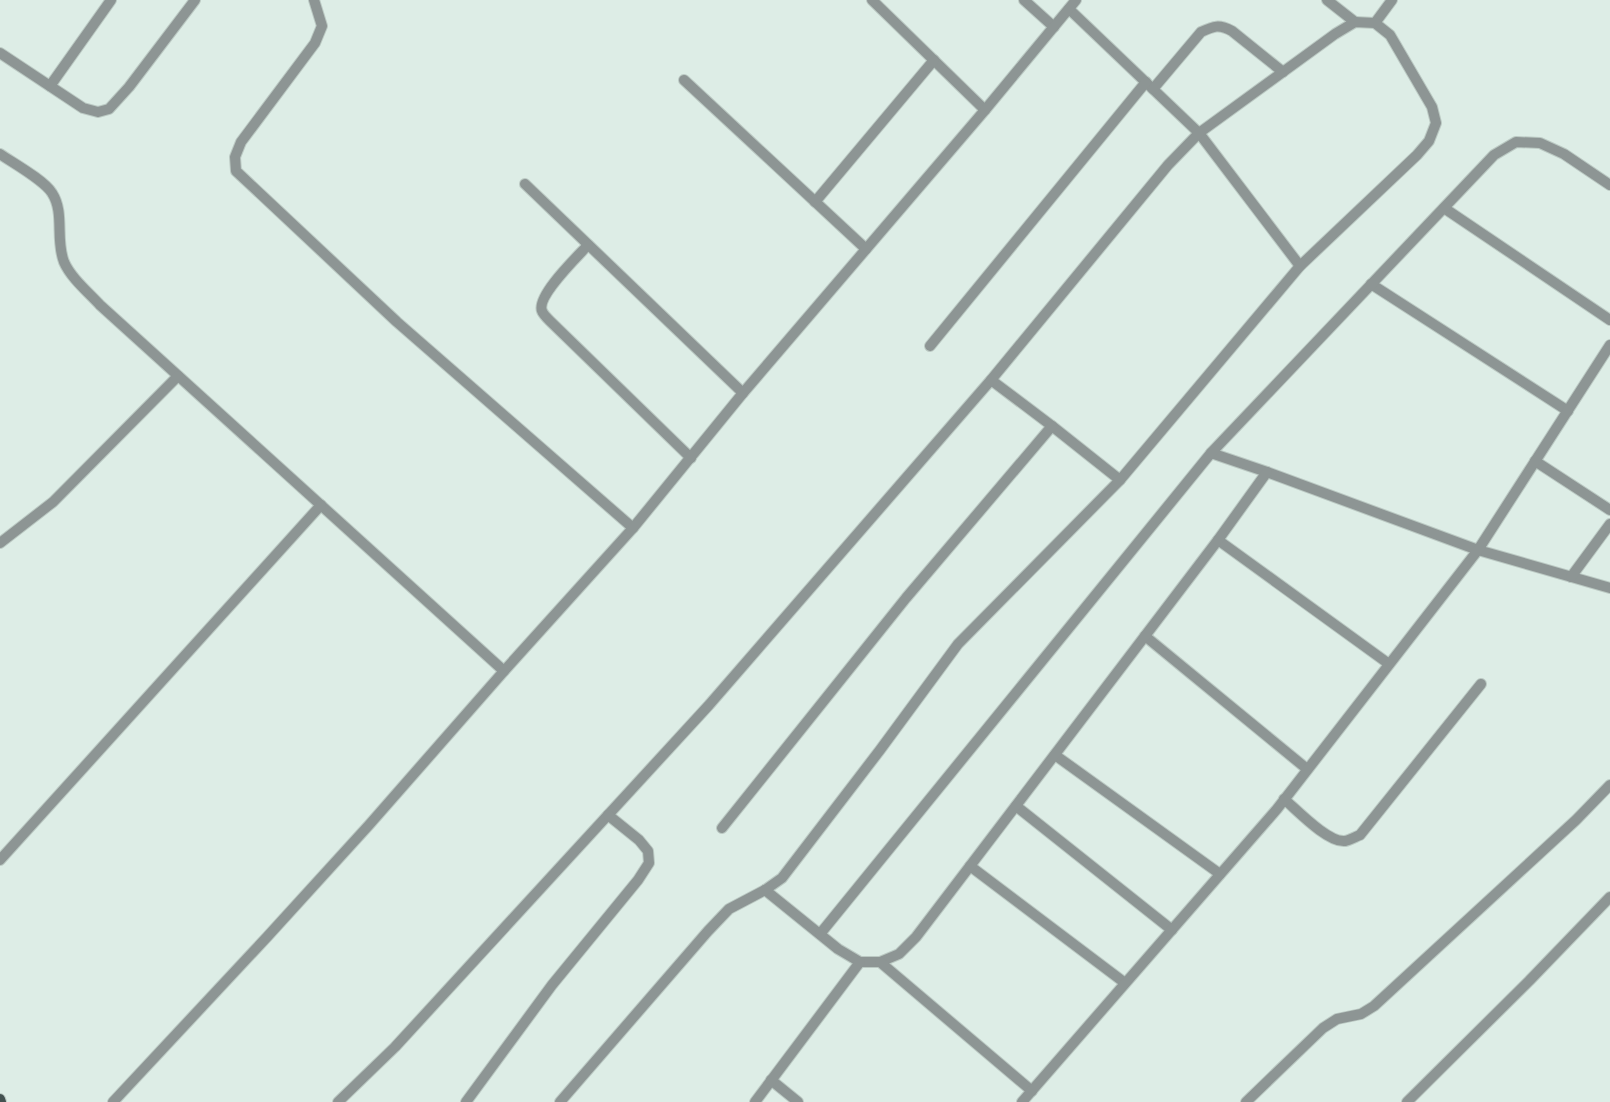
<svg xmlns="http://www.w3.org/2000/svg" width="1610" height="1102" font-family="'Fira Sans',sans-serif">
<rect width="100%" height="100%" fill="#ddede6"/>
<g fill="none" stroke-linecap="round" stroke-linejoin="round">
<g stroke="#bbc9c3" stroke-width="12">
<g id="minor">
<path d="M314,0L322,26L315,43L241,142L235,157L236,171L397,322L633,528"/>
<path d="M872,0L985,110"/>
<path d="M1024,0L1054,27"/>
<path d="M1327,0L1355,22"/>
<path d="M1069,9L1199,133L1300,266"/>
<path d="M1375,23L1392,0"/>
<path d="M0,53L83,108L98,112L109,109L129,87L195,0"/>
<path d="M684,80L866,249"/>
<path d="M50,86L111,0"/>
<path d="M1153,89L1201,32C1214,26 1219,24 1232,31L1283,72"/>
<path d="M0,154C13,163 44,180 52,193C65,213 55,239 64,262C71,278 88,292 100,305L504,671"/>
<path d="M525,184L743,393"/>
<path d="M815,202L934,60"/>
<path d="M1444,208L1610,320"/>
<path d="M588,245C578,256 536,296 542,311C543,314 547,318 550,321L691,458"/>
<path d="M1371,284L1568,411"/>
<path d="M930,346L1146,82"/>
<path d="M991,380L1052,426L1120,480"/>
<path d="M1211,453L1267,472L1478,550L1610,588"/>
<path d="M1535,461L1610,510"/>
<path d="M1218,540L1389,664"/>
<path d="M0,543L53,502L178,376"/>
<path d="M1571,577L1610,524"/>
<path d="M1145,636L1307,769"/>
<path d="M1055,755L1220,874"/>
<path d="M1284,799C1297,810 1328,843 1345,841C1350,840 1355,837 1360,835L1481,684"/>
<path d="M1016,806L1172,930"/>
<path d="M722,828L906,598L1052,426"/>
<path d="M0,860L321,505"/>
<path d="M970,866L1125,983"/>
<path d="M765,890L838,949L860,962H880L899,954L916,937L1218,540L1267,472"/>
<path d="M820,934L1211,453L1494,155L1516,142L1540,143L1564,154L1610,185"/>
<path d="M880,962L1032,1091"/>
<path d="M771,1080L798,1102"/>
<path d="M113,1102L267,937L369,825L504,671L633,528L743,393L985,110L1076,0"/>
<path d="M338,1102L395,1047L709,705L991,380L1168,165L1199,133L1335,34L1355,22L1375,23L1390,35L1432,107L1436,123L1429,141L1417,155L1300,266L1120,480L958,644L880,750L782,878L765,890L729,909L708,931L560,1102"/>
<path d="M466,1102L552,985L638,880L649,863L648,851L639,840L608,815"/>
<path d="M755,1102L860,962"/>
<path d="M1022,1102L1277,809L1478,550L1610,345"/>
<path d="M1246,1102L1323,1028L1337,1019L1361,1014L1374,1006L1576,820L1610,785"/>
<path d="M1407,1102L1529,981L1610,897"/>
</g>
</g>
<g stroke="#bbc9c3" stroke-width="12">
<path id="major" d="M0,1099L1,1102"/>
</g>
<use href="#minor" stroke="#8d9594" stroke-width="10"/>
<use href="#major" stroke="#435150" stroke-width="10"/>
</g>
</svg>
